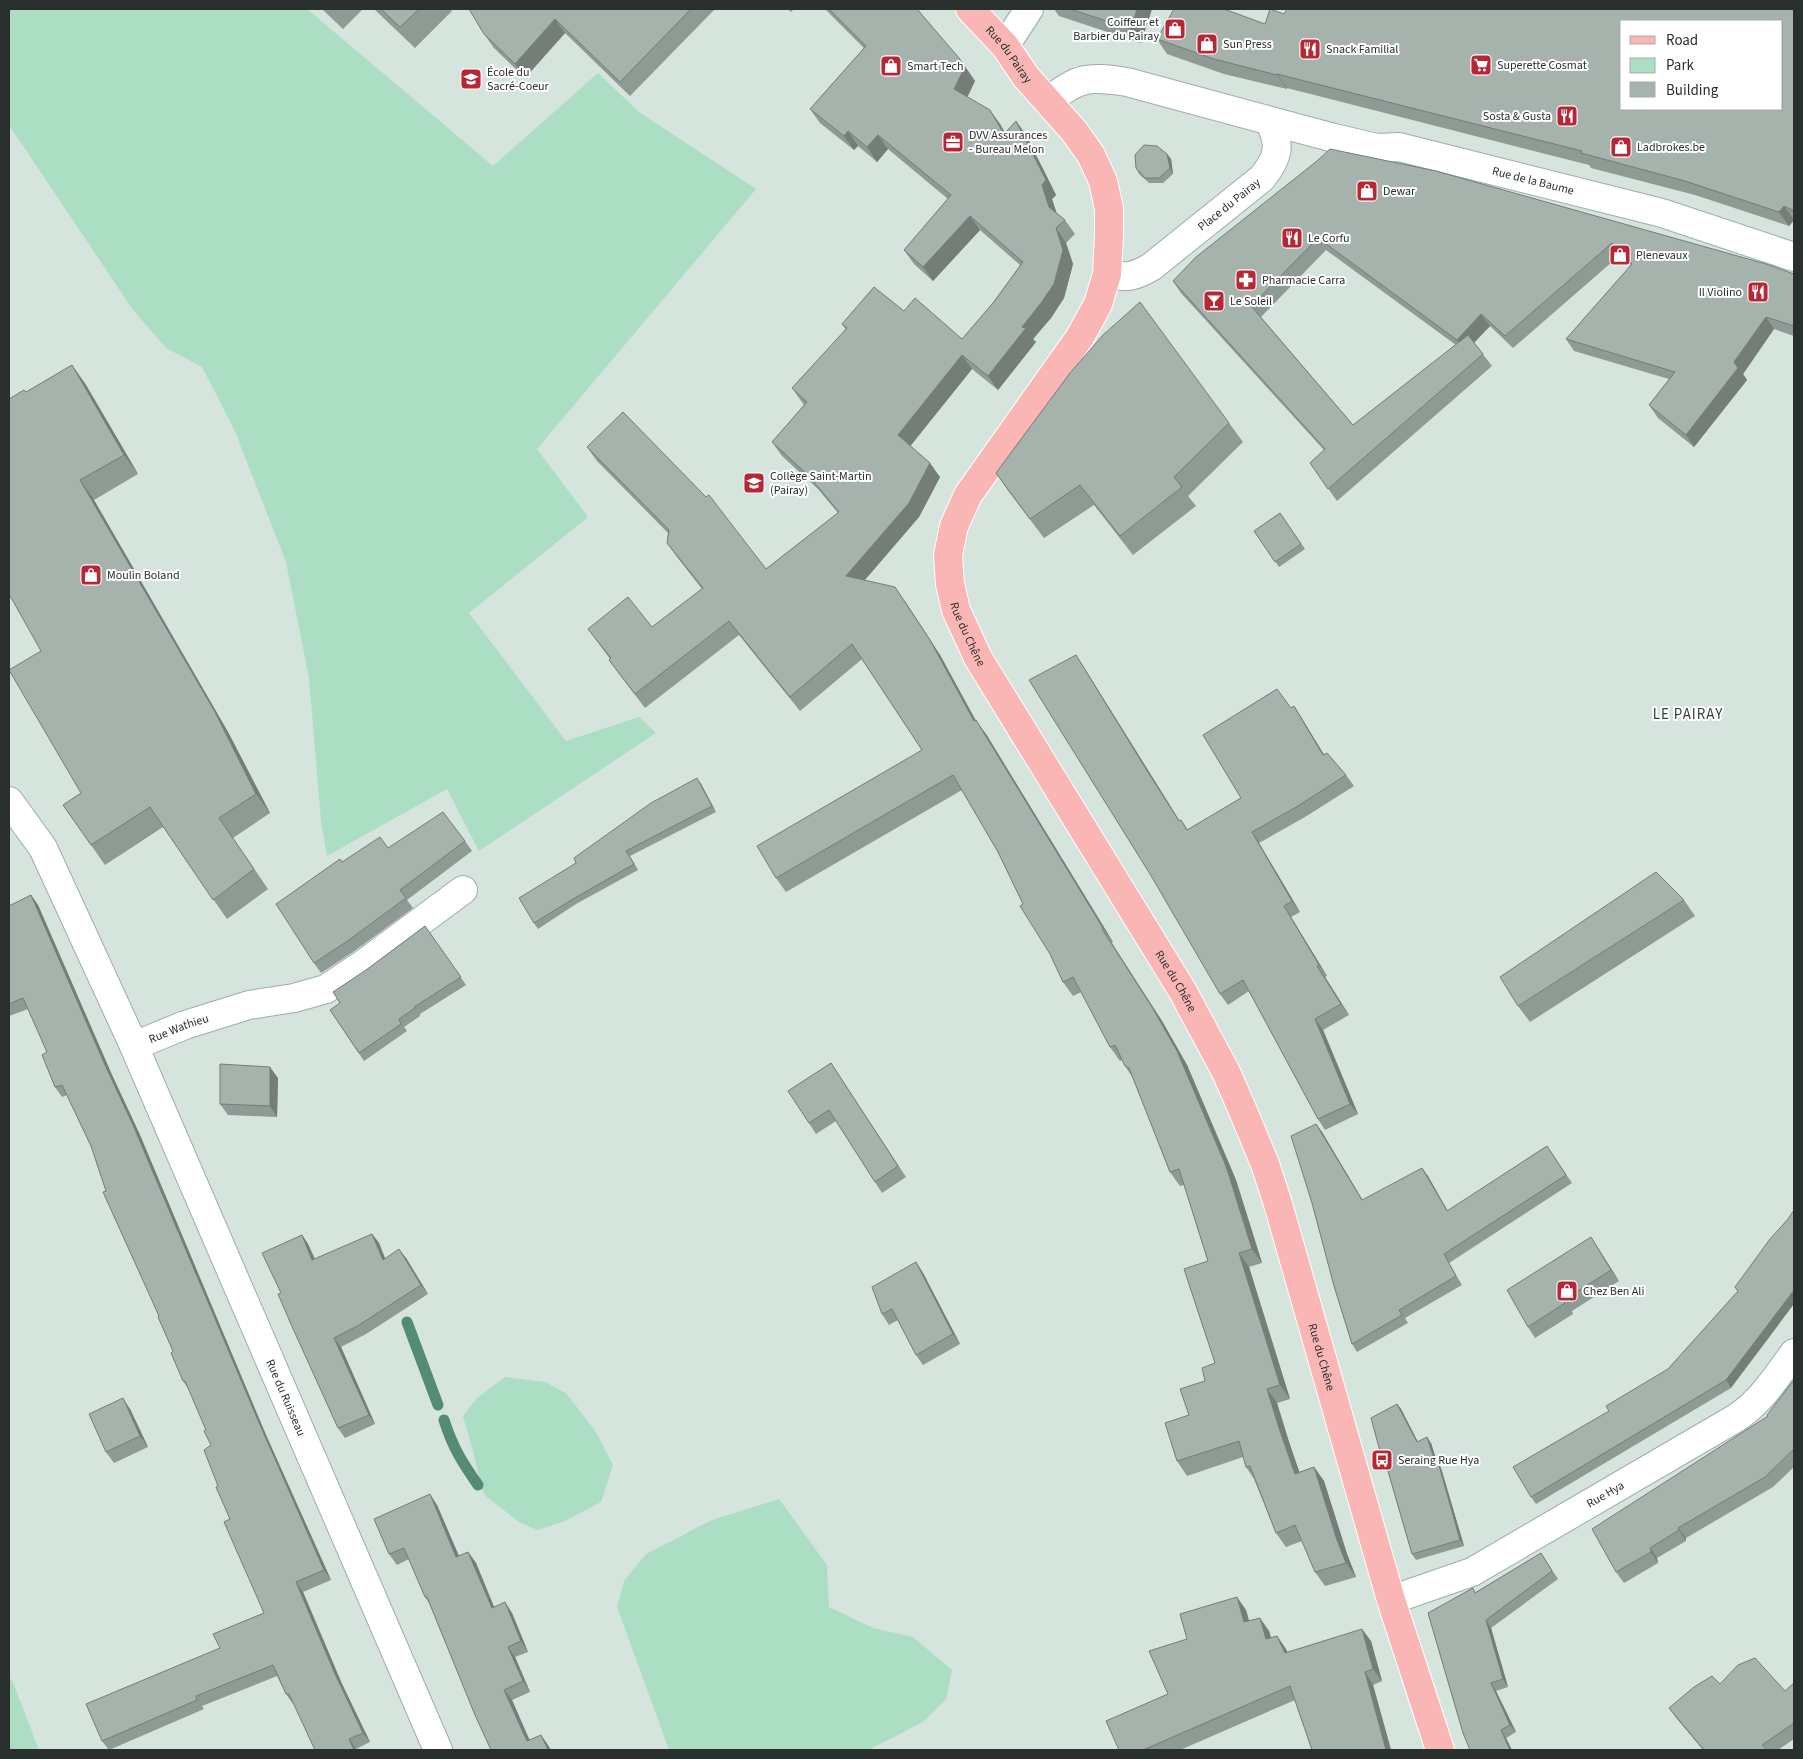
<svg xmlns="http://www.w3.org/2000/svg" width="1803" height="1759" font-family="'Source Sans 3',sans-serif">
<rect width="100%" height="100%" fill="#d5e4dc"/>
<g fill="#acdec4">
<path d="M9,9H307L493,166L598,73L639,112L756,189L537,449L588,517L469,613L566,741L639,717L656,733L479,851L447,789L327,856L321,821L309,678L286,562L234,429L202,367L166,348L133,310L9,125Z"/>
<path d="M505,1377L545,1382L566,1393L596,1432L613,1465L601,1502L565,1521L537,1530L519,1522L487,1497L482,1490L473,1451L463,1416L476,1399Z"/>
<path d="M779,1499L827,1565L829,1607L873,1628L913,1637L952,1670L946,1699L923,1722L868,1750H669L617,1607L624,1581L646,1554L712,1520Z"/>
<path d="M9,1678L12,1680L39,1750H9Z"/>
</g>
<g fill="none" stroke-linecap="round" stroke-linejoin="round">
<g stroke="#538c72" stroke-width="11">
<path d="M407,1322L438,1405"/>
<path d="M444,1420C453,1448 462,1462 478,1485"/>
</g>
<g stroke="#9fada5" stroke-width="30">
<g id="minor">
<path d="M1005,46L1029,9"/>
<path id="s1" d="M1048,101C1079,77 1088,76 1127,82L1334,138L1377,148L1399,147L1662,213L1794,257"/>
<path id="s2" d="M1107,274C1127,278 1134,277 1151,267L1262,178C1278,158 1282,145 1269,121"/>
<path id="s3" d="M9,801L43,848L134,1046L438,1750"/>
<path id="s4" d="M134,1046L185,1025L249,1005L294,998L326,989L362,965L463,890"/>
<path id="s5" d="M1391,1600L1472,1572L1736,1418C1761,1402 1777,1376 1794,1353"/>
</g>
</g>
<g stroke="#fff" stroke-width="30">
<g id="major">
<path id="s6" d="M970,9L1005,46L1026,77L1074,131L1091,155L1103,181L1109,209V235L1107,274L1098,304L1080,337L968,495L954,526L948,555L950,584L956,610L978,658L1182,990L1226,1072L1243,1111L1265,1164L1278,1204L1391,1600L1440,1750"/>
</g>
</g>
<use href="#minor" stroke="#fff" stroke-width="28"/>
<use href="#major" stroke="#fab5b5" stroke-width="28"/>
</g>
<g fill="#8e9a94" fill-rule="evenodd">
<path d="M322,9H363L343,29Z"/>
<path d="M374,9H450L452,11L415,48Z"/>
<path d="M469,9H715L630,96L565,33L525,78L494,48L484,34Z"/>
<path d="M788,9H794L791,12Z"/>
<path d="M825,9H917L969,72L975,81L967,97L1000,124L1005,133L1016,121L1026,135L1056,195L1052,199L1057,214L1065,220L1075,234L1066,243L1073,264L1064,298L1051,318L1033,339L1036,342L998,390L972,369L910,446L940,477L919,517L865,580L905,601L940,655L976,721L986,734L1113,942L1112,943L1162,1021L1187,1065L1236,1180L1262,1263L1249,1267L1290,1399L1277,1403L1289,1442L1299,1472L1314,1467L1324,1481L1347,1554L1356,1577L1325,1586L1315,1572L1302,1541L1286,1547L1276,1533L1254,1479L1246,1467L1243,1457L1187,1476L1177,1461L1189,1415L1205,1381L1215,1363L1208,1261L1184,1185L1180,1186L1170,1172L1133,1078L1125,1066L1122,1060L1120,1061L1110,1047L1081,992L1073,996L1063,982L1050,954L1023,904L998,852L962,790L786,892L776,878L922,750L862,659L800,711L739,635L645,708L619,674L609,660L610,659L588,629L652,627L702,589L677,557L667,543L668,533L597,461L587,447L766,569L838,513L818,489L782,456L772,442L804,405L792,388L846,330L842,324L904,311L962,339L993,303L1020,265L980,230L933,281L914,264L904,250L948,199L888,149L877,162L858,146L854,150L820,123L810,109L864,48Z"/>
<path d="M1054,9H1152L1141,43L1059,16Z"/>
<path d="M1794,9V220L1789,226L1695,195L1591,168L1589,165L1287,88V89L1224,74L1167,54L1157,39L1265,24L1284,14Z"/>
<path d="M1167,154L1171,159L1173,174L1163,183H1149L1139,174L1136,168Z"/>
<path d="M1317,161L1794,274V336L1774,329L1743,374L1747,380L1694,447L1658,418L1649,405L1669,379L1574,351L1566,339L1631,265L1620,255L1513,348L1490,326L1474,343L1492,366L1337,501L1310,463L1324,450L1181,293L1173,281ZM1326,250L1456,345L1353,425L1261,317Z"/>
<path d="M72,365L86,385L138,474L94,500L228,732L270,813L233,838L268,889L227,919L163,827L105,865L63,805L81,793L41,651L26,392Z"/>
<path d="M1229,423L1243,442L1188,496L1196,506L1133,555L1094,505L1044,538L1009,492L996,473Z"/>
<path d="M1280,513L1305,549L1279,567L1254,531Z"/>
<path d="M1076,655L1083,666L1179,820H1181L1188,830L1241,798L1291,708L1294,706L1301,717L1324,755L1346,775L1354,786L1305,817L1259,843L1300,912L1291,917L1327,976L1325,977L1349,1015L1323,1030L1358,1114L1325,1130L1318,1119L1249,991L1228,1005L1220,994Z"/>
<path d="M701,784L716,812L630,856L638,870L576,904L538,929L534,923Z"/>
<path d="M465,841L472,851L407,900L413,908L353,952L321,973L314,963L342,862L388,848Z"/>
<path d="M31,895L38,905L112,1075L140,1135L266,1435L331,1580L303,1592L342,1684L370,1742L356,1749L293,1704L286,1694L277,1676L202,1706L204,1709L109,1750L102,1741L264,1613L218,1486L211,1445L206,1430L190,1391L183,1381L173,1351L159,1316L106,1191L91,1146L67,1095L62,1097L55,1087L47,1052L28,1009L9,1016V906Z"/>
<path d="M1684,900L1695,916L1530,1022L1518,1006Z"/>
<path d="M425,926L466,985L420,1014V1016L404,1027L407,1031L364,1061L330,1010L340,1003L366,970Z"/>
<path d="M831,1063L906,1177L882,1193L836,1121L816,1134L788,1091Z"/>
<path d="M278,1078L277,1117L228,1115L220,1104Z"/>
<path d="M1316,1124L1322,1132L1362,1200L1428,1176L1448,1211L1547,1146L1572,1183L1449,1263L1462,1285L1405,1318L1408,1323L1357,1352L1352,1344L1312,1203Z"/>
<path d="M1788,1219L1731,1388L1536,1504L1531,1497L1609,1411L1668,1369L1738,1292L1735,1287Z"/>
<path d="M372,1234L379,1243L385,1258H406L428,1294L366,1334L341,1347L375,1424L345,1438L338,1428L281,1293L302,1235L308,1244L315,1259Z"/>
<path d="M1591,1237L1619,1281L1572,1311L1573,1314L1535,1338L1528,1327Z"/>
<path d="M916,1262L923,1273L960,1344L923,1365L916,1355L898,1320L889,1325L882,1314Z"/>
<path d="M1794,1380V1467L1773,1487L1686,1538V1541L1657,1558L1658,1563L1624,1583L1616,1572L1768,1416Z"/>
<path d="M1397,1404L1401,1409L1418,1442L1431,1443L1437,1462L1441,1468L1464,1546L1416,1560L1412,1554L1385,1460L1381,1455Z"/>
<path d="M130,1409L148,1447L114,1463L106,1452Z"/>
<path d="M437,1505L459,1556L468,1552L476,1563L494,1607L512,1613L528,1652L515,1657L530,1692L512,1700L529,1740L548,1745L491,1750L429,1603L425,1597L409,1559L397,1565L389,1554Z"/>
<path d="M1541,1553L1558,1579L1491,1628L1508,1687L1496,1691L1516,1732L1506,1738L1512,1750H1470L1476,1592Z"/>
<path d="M1246,1610L1249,1621L1269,1631L1271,1638L1277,1636L1286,1649L1287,1652L1371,1641L1382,1681L1373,1685L1391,1750H1312L1295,1700L1180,1750H1119L1168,1694L1187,1639Z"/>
<path d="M1794,1683V1739L1778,1750H1703L1677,1719L1669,1708L1785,1691Z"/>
</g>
<g fill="#747d78">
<path d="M1137,9H1152L1141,43L1131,29Z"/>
<path d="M555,19L565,33L525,78L515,64Z"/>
<path d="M959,58L975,81L964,104L954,89Z"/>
<path d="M1277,74L1287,88V89L1277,75Z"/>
<path d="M990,110L1000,124L1014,148L1004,134Z"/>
<path d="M1016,121L1026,135L1056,195L1052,199L1059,221L1049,207Z"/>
<path d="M848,131L858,146L854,150L844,136Z"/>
<path d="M878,135L888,149L877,162L867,147Z"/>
<path d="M1167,154L1171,159L1173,174L1170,168Z"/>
<path d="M1784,206L1794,220L1789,226L1779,212Z"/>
<path d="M970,216L980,230L933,281L923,267Z"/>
<path d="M1056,228L1066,243L1073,264L1064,298L1051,318L1033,339L1036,342L998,390L988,376Z"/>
<path d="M1481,314L1490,326L1465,352L1457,340Z"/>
<path d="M1766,317L1774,329L1743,374L1747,380L1694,447L1686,435L1734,362Z"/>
<path d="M962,355L972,369L908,449L898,435Z"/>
<path d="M72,365L86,385L138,474L124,455Z"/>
<path d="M930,463L940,477L919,517L856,590L846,576Z"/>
<path d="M80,480L94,500L228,732L270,813L256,794Z"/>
<path d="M895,587L940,655L976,721L986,734L1113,942L1103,928L974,721Z"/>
<path d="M1076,655L1083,666L1186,831L1146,769Z"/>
<path d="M1294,706L1301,717L1331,766L1323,755Z"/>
<path d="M697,778L701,784L716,812L712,806Z"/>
<path d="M1252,832L1259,843L1300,912L1292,901Z"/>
<path d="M31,895L38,905L112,1075L140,1135L266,1435L331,1580L324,1570L260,1425L105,1065Z"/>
<path d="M1284,906L1291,917L1327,976L1319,965Z"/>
<path d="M1102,929L1162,1021L1187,1065L1236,1180L1262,1263L1252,1249Z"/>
<path d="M1317,966L1325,977L1349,1015L1341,1004Z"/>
<path d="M1315,1019L1323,1030L1358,1114L1350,1104Z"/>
<path d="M270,1067L278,1078L277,1117L270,1106Z"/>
<path d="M1316,1124L1322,1132L1368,1209L1362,1200Z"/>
<path d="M1422,1168L1428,1176L1452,1220L1447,1211Z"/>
<path d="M372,1234L379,1243L389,1269L383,1260Z"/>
<path d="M302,1235L308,1244L319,1269L312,1260Z"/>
<path d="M1591,1237L1619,1281L1611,1270Z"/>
<path d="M399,1249L406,1258L428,1294L421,1285Z"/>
<path d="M1239,1253L1249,1267L1290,1399L1280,1385Z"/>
<path d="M916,1262L923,1273L960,1344L953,1334Z"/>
<path d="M1794,1290V1304L1731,1388L1726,1380Z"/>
<path d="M334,1338L341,1347L375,1424L369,1415Z"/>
<path d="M1267,1389L1277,1403L1289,1442L1305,1488L1295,1474L1279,1428Z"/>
<path d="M123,1398L130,1409L148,1447L140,1436Z"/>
<path d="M1397,1404L1401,1409L1421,1448L1417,1442Z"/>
<path d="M1427,1437L1431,1443L1439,1468L1435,1462Z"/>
<path d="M1438,1462L1441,1468L1464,1546L1460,1540Z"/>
<path d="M1314,1467L1324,1481L1347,1554L1356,1577L1346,1563L1337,1540Z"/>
<path d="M430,1494L437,1505L464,1568L456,1557Z"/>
<path d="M1678,1528L1686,1538V1541L1679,1530Z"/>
<path d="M1650,1548L1657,1558L1658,1563L1651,1552Z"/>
<path d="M468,1552L476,1563L499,1619L492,1608Z"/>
<path d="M296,1582L303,1592L342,1684L370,1742L363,1733L335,1674Z"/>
<path d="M1237,1597L1246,1610L1253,1635L1244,1622Z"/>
<path d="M505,1602L512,1613L528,1652L521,1641Z"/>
<path d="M1260,1618L1269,1631L1275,1651L1266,1639Z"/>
<path d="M1486,1620L1491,1628L1508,1687L1503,1679Z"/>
<path d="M1362,1629L1371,1641L1382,1681L1373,1669Z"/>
<path d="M1277,1636L1286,1649L1293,1666L1285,1653Z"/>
<path d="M508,1647L515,1657L530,1692L523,1681Z"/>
<path d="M1365,1672L1373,1685L1391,1750H1386Z"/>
<path d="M1491,1683L1496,1691L1516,1732L1510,1725Z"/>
<path d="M504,1690L512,1700L534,1750L527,1741Z"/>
<path d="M1501,1730L1506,1738L1512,1750H1510Z"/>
<path d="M541,1735L548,1745L551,1750H548Z"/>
<path d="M349,1739L356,1749V1750H354Z"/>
</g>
<g fill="#a5b3ac" stroke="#747d78" fill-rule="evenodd">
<path d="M381,9H419L400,27Z"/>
<path d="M469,9H691L620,82L555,19L515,64L484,34Z"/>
<path d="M829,9H917L959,58L965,67L954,89L990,110L1004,134L1016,121L1046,180L1042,185L1049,207L1065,220L1056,228L1063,250L1054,284L1041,303L1022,327L1026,328L988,376L962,355L898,435L930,463L909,503L846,576L895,587L930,640L974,721L976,720L1103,928L1102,929L1152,1007L1177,1051L1226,1166L1252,1249L1239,1253L1280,1385L1267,1389L1279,1428L1295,1474L1314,1467L1337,1540L1346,1563L1315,1572L1295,1525L1276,1533L1250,1466L1246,1467L1239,1441L1177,1461L1165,1423L1189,1415L1180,1389L1205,1381L1202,1368L1215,1363L1184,1269L1208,1261L1179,1169L1170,1172L1129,1068L1125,1066L1115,1045L1110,1047L1073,977L1063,982L1050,954L1020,906L1023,904L998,852L953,775L776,878L757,846L922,750L852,644L790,697L729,621L635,694L609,660L611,658L588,629L628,597L652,627L703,588L667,543L669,530L587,447L623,412L706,497L709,495L766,569L839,512L808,475L772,442L807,402L792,388L847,328L842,324L874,287L904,311L915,298L962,339L993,303L1023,262L970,216L923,267L904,250L951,195L878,135L867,147L848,131L844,136L810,109L866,46Z"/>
<path d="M1070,9H1137L1131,29Z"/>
<path d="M1174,9H1224L1265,24L1270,9L1284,14L1287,9H1794V211L1784,206L1779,212L1685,181L1581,153L1582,151L1277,74V75L1214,59L1157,39ZM1622,21H1782V109H1622Z"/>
<path d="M1144,145L1157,146L1167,154L1170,168L1159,178H1145L1136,168L1135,155Z"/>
<path d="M1330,149L1436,171L1766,264L1794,274V326L1766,317L1734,362L1738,368L1686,435L1649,405L1675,372L1566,339L1632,264L1612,243L1505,336L1481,314L1457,340L1318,238L1251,306L1353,425L1468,335L1483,354L1328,489L1310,463L1325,449L1173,281L1196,257L1317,161Z"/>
<path d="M1140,302L1229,423L1174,477L1182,487L1120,536L1080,485L1030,519L996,473L1070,373L1103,335Z"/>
<path d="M72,365L124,455L80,480L215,712L256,794L219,818L254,869L213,900L150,807L91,845L63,805L81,793L9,670L41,651L9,594V399L24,390L26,392Z"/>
<path d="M1280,513L1301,544L1275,562L1254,531Z"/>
<path d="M1076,655L1146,769L1179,821L1181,820L1187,830L1241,798L1203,735L1277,689L1291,708L1294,706L1323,755L1327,753L1346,775L1298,806L1252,832L1292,901L1284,906L1319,965L1317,966L1341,1004L1315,1019L1350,1104L1318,1119L1243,980L1220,994L1150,874L1029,680Z"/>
<path d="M697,778L712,806L626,851L634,864L573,899L534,923L519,898L576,863L574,858L651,803Z"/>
<path d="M443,812L465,841L400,890L406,898L346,942L314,963L276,904L340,859L342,862L380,837L388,848Z"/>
<path d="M1656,872L1684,900L1518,1006L1500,977Z"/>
<path d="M31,895L105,1065L133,1125L260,1425L324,1570L296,1582L335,1674L363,1733L349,1739L354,1750H315L289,1694H286L273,1665L196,1696L197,1700L102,1741L86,1704L220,1648L213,1634L264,1613L224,1522L230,1519L216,1487L218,1486L204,1450L211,1445L204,1431L206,1430L185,1381H183L171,1353L173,1351L158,1317L159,1316L103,1192L106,1191L91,1146L62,1085L55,1087L42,1055L47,1052L23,998L9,1004V906Z"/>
<path d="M425,926L461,977L414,1007L415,1008L399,1019L401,1024L359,1053L330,1010L340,1003L333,992L366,970Z"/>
<path d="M831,1063L898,1166L875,1182L829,1110L809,1123L788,1091Z"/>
<path d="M220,1064L270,1067V1106L220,1104Z"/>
<path d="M1316,1124L1362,1200L1422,1168L1447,1211L1547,1146L1566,1175L1444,1254L1456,1276L1399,1310L1402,1315L1352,1344L1334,1286L1312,1203L1291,1136Z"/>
<path d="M1794,1210V1290L1726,1380L1531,1497L1513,1467L1609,1411L1606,1406L1668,1369L1738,1291L1735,1287L1770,1239L1788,1219Z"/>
<path d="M372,1234L383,1260L399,1249L421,1285L359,1325L334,1338L369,1415L338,1428L290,1322L278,1294L281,1293L262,1253L302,1235L312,1260Z"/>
<path d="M1591,1237L1611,1270L1564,1300L1565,1303L1528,1327L1507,1290Z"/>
<path d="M916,1262L953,1334L916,1355L892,1309L882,1314L872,1287Z"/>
<path d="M1794,1380V1449L1765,1477L1678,1528L1679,1530L1650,1548L1651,1552L1616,1572L1592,1529L1768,1416L1767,1415Z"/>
<path d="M123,1398L140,1436L106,1452L89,1414Z"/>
<path d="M1397,1404L1417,1442L1427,1437L1435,1462H1438L1460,1540L1412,1554L1383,1454L1381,1455L1371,1418Z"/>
<path d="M430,1494L456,1557L468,1552L492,1608L505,1602L521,1641L508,1647L523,1681L504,1690L527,1741L541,1735L548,1750H491L475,1715L427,1597H425L404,1548L389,1554L374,1519Z"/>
<path d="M1541,1553L1552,1571L1486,1620L1503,1679L1491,1683L1510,1725L1501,1730L1510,1750H1470L1463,1733L1428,1613L1473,1588L1475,1593Z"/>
<path d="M1237,1597L1244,1622L1260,1618L1266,1639L1277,1636L1285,1653L1362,1629L1373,1669L1365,1672L1386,1750H1312L1290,1686L1143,1750H1119L1106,1721L1168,1694L1149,1651L1187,1639L1180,1614Z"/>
<path d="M1755,1658L1785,1691L1794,1683V1723L1762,1745L1767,1750H1704L1669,1708L1694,1687L1712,1676L1720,1684L1738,1665Z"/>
</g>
<defs>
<g id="shop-square" transform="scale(1.125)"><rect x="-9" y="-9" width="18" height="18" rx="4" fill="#b72635" stroke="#fff"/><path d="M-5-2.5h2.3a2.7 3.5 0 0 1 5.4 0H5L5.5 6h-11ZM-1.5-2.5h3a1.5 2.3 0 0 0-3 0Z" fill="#fff"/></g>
<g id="restaurant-square" transform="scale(1.125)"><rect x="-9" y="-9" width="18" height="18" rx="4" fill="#b72635" stroke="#fff"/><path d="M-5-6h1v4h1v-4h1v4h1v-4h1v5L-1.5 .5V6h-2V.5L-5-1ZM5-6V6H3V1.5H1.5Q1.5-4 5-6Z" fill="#fff"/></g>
<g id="supermarket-square" transform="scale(1.125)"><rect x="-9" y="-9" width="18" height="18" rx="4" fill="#b72635" stroke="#fff"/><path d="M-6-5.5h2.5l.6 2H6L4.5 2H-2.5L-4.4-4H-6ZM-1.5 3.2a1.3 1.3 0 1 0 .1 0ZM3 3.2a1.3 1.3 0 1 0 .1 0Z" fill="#fff"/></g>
<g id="school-square" transform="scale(1.125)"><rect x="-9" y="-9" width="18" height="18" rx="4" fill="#b72635" stroke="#fff"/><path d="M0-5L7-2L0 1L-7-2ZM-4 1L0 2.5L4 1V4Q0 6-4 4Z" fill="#fff"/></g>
<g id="office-square" transform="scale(1.125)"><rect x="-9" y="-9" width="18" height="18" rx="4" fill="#b72635" stroke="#fff"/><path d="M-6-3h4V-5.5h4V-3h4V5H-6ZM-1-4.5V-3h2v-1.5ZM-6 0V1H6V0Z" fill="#fff"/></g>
<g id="pharmacy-square" transform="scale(1.125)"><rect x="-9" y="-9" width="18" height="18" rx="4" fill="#b72635" stroke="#fff"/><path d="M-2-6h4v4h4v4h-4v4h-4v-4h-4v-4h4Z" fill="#fff"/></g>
<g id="bar-square" transform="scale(1.125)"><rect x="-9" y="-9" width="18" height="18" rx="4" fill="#b72635" stroke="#fff"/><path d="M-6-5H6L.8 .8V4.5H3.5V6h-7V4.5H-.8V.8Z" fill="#fff"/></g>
<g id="bus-square" transform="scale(1.125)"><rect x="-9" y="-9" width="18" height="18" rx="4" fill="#b72635" stroke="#fff"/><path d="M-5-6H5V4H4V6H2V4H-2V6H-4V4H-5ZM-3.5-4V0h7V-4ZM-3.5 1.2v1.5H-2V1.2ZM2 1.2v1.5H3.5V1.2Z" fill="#fff"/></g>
</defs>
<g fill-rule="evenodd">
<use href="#shop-square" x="1175" y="29"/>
<use href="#shop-square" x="1207" y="44"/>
<use href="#restaurant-square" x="1310" y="49"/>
<use href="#supermarket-square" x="1481" y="65"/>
<use href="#shop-square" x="891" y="66"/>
<use href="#school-square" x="471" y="79"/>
<use href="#restaurant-square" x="1567" y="116"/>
<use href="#office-square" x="953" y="142"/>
<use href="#shop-square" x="1621" y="147"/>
<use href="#shop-square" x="1367" y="191"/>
<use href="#restaurant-square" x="1292" y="238"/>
<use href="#shop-square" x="1620" y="255"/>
<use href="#pharmacy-square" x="1246" y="280"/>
<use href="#restaurant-square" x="1758" y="292"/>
<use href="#bar-square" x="1214" y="301"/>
<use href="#school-square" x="754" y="483"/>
<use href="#shop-square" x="91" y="575"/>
<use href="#shop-square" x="1567" y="1291"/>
<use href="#bus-square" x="1382" y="1460"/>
</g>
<g text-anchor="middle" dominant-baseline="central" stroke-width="4" stroke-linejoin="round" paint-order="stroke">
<g font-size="12" fill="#292f2c" stroke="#fff" text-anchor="start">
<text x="1159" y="22" text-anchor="end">Coiffeur et<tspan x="1159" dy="14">Barbier du Pairay</tspan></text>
<text x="1223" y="44">Sun Press</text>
<text x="1326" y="49">Snack Familial</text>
<text x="1497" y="65">Superette Cosmat</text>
<text x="907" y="66">Smart Tech</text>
<text x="487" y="72">École du<tspan x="487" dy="14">Sacré-Coeur</tspan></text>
<text x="1551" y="116" text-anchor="end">Sosta &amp; Gusta</text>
<text x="969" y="135">DVV Assurances<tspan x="969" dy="14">- Bureau Melon</tspan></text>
<text x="1637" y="147">Ladbrokes.be</text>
<text x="1383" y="191">Dewar</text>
<text x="1308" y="238">Le Corfu</text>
<text x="1636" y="255">Plenevaux</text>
<text x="1262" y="280">Pharmacie Carra</text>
<text x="1742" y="292" text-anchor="end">Il Violino</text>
<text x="1230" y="301">Le Soleil</text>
<text x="770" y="476">Collège Saint-Martin<tspan x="770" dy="14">(Pairay)</tspan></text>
<text x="107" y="575">Moulin Boland</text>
<text x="1583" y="1291">Chez Ben Ali</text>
<text x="1398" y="1460">Seraing Rue Hya</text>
</g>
<g font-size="12" fill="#292f2c" stroke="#fff">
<text stroke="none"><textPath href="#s6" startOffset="60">Rue du Pairay</textPath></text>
<text stroke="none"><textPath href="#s1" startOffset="504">Rue de la Baume</textPath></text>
<text stroke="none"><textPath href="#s2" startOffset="146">Place du Pairay</textPath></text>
<text stroke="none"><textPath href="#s6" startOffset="721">Rue du Chêne</textPath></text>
<text stroke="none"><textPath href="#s6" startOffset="1126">Rue du Chêne</textPath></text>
<text stroke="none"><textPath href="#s4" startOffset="48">Rue Wathieu</textPath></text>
<text stroke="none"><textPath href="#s6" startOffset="1531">Rue du Chêne</textPath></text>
<text stroke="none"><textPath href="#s3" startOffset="659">Rue du Ruisseau</textPath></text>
<text stroke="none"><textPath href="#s5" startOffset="240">Rue Hya</textPath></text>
</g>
<g font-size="15" letter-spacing="1" fill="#344039" stroke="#fff">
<text x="1688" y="714">LE PAIRAY</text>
</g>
</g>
<rect width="1803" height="1759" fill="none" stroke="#292f2c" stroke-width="20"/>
<rect x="1620" y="20" width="162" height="90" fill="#ffffff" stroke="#a9acab"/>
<rect x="1630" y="36" width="25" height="8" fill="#fab5b5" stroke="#a9acab"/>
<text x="1666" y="45" font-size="15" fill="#292f2c">Road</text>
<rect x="1630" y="58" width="25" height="15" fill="#acdec4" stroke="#a9acab"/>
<text x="1666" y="70" font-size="15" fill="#292f2c">Park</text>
<rect x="1630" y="82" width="25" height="15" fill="#a5b3ac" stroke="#a9acab"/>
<text x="1666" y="95" font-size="15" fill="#292f2c">Building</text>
</svg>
